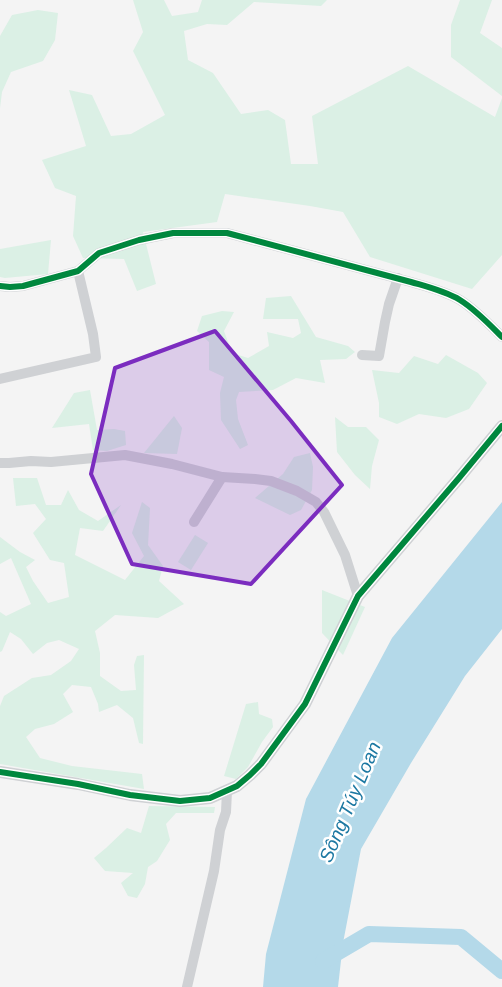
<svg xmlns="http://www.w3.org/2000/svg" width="502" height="987" font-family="Helvetica,sans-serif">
<rect width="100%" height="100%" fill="#f4f4f4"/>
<g fill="#dbf0e5">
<path d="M133,0H164L172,16L198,12L202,0H327L321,6L254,2L227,25L207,24L184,31L188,60L213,73L241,114L268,110L285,120L291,164H318L312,116L408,66L495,117L502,98V255L472,289L370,257L343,212L310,206L225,194L217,222L143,232L156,284L137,291L124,259L83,258L73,236L76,196L55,188L42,160L86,146L69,90L92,95L111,136L131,134L165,115L133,51L143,32Z"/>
<path d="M460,0H492L480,33L502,48V96L451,57V25Z"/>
<path d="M38,10L58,13L55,40L43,61L11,72L2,92L0,108V36L12,15Z"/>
<path d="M51,240L48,274L5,278L0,277V249Z"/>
<path d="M291,296L316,337L348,346L355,352L346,359L320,360L325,383L296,378L273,390L239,392L236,400L238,419L248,445L240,449L221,420L220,393L224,377L209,370V342L197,331L202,316L222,311L234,312L224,331L232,353L248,358L269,346L267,332L293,338L301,333L298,319H263L266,298Z"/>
<path d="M446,355L478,373L487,383L469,409L446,418L419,414L397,424L379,417V403L372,370L399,373L414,356L438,364Z"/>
<path d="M90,390L97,430L114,429L125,431L126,445L107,451L93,450L89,424L52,428L74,393Z"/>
<path d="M174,416L182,428L177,454L144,453Z"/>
<path d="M335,417L348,427H366L379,440L372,466L370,489L355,475L337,452Z"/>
<path d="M310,453L313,467L312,490L301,510L290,515L255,498L283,474L294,457Z"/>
<path d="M13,478H37L46,505H61L68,490L79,510L98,521L121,505L103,531L80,528L75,555L125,580L144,556L132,533L142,502L150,508L148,545L163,566L159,581L184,604L158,618L115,615L95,631L100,653V676L121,691L136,690L134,665L137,656L144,655L143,744L139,743L133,718L117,705L99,712L98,704L91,687L72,685L63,694L73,712L54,724L35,729L26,737L40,758L72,766L142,774L144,789L0,764V706L4,696L32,678L51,675L71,661L79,649L59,640L47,643L33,654L21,639L10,632L2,651L0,652V612L6,616L31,604L11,558L0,564V537L20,552L35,560L26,567L33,581L48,603L69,597L64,563L50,560L33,533L46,519L35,504L16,506Z"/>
<path d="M195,535L208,543L191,570L178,562Z"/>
<path d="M322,590L365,607L343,655L322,633Z"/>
<path d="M258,702L259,714L272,719L273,727L262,742L248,767L236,779L224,776L246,704Z"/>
<path d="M149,806L215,807L214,813H176L166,824L170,840L157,861L148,867L145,884L137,898L128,896L121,883L133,873L105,871L94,858L106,848L127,828L141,833Z"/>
</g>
<path fill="#b4d9e9" d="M502,502V629L465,676L411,763L361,849L343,943L338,987H263L266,954L306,799L392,638Z"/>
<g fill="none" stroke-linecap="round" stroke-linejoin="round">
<path stroke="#b4d9e9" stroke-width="16" d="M323,961L369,934L461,937L502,971"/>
<g stroke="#cfd1d4" stroke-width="10">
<path d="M0,286L10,287L23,286L78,271L99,253L139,240L173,233H227L411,282C428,287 445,291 460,300C476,310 489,324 502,337"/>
<path d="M362,355L379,356L385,322L389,304L398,278"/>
<path d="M0,379L96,357L93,334L78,271"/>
<path d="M0,463H9L31,461L51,462L125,455L172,464L222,477L255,479L271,481L297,491L316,502L324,512L345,555L358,596"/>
<path d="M194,522L222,477"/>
<path d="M187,987L214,871L220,830L226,812L227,791"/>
</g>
<path stroke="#cfd1d4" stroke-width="12" d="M0,772L78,784L130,795L180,801L210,798L237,786L250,775L261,764L305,704L358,596L459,478L502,426"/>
<g stroke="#fff" stroke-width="9">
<g id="cycleway">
<path d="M0,286L10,287L23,286L78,271L99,253L139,240L173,233H227L411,282C428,287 445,291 460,300C476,310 489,324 502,337"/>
<path d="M0,772L78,784L130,795L180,801L210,798L237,786L250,775L261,764L305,704L358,596L459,478L502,426"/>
</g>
</g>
<use href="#cycleway" stroke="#00873e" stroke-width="6"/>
</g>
<path fill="#7b2cbf" fill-opacity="0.2" stroke="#7b2cbf" stroke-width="4" stroke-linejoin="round" d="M215,331L291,421L342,485L251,584L132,564L91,474L115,368Z"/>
<g text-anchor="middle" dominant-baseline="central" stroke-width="5" stroke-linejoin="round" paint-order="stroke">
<g font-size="19" font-style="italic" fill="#1c78a2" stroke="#fff">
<text transform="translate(350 802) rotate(-67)">Sông Túy Loan</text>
</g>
</g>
</svg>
